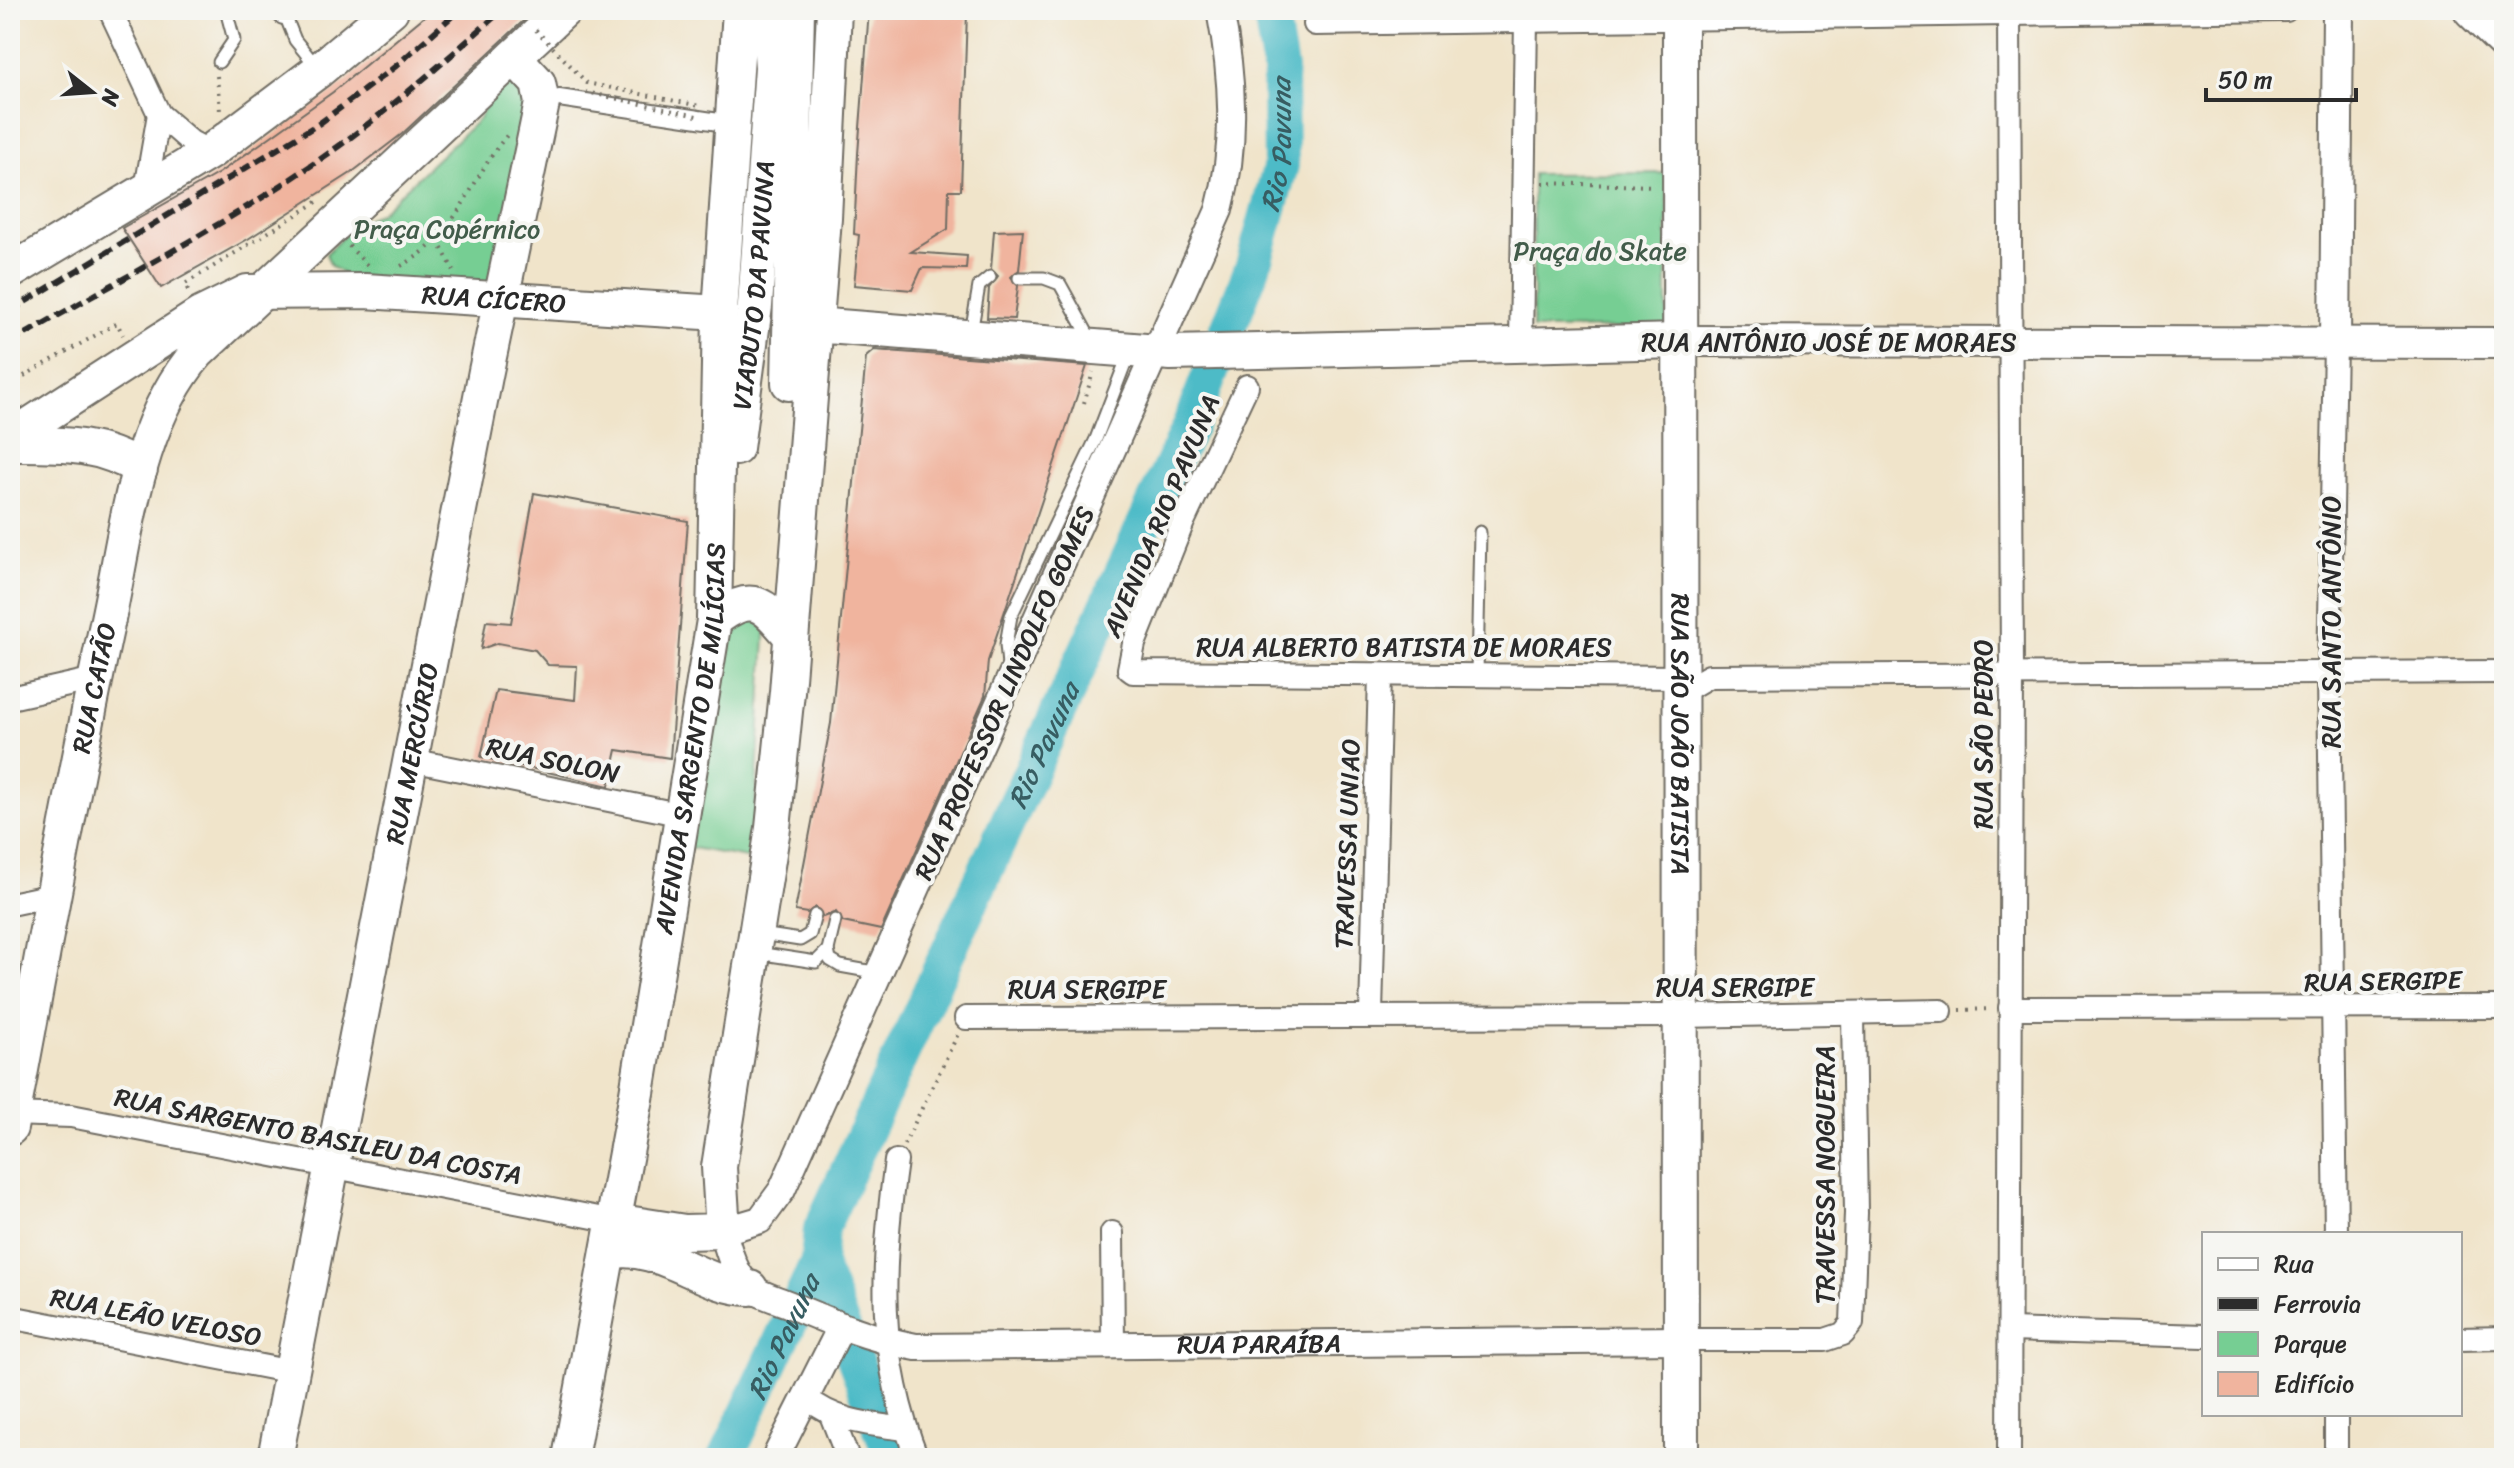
<svg xmlns="http://www.w3.org/2000/svg" width="2514" height="1468" font-family="Sriracha,sans-serif">
<rect width="100%" height="100%" fill="#f6f6f2"/>
<filter id="ink" filterUnits="userSpaceOnUse"><feTurbulence type="fractalNoise" baseFrequency=".0125" numOctaves="2"/><feDisplacementMap in="SourceGraphic" scale="16" xChannelSelector="R" yChannelSelector="G"/><feConvolveMatrix kernelMatrix="1 2 1 2 8 2 1 2 1" color-interpolation-filters="sRGB"/></filter>
<filter id="wash" filterUnits="userSpaceOnUse"><feTurbulence type="fractalNoise" baseFrequency=".006" numOctaves="4" result="noise"/><feDisplacementMap in="SourceGraphic" scale="32" xChannelSelector="R" yChannelSelector="G"/><feGaussianBlur stdDeviation="1.8" result="paint"/><feColorMatrix in="noise" values="0 0 0 0 0 0 0 0 0 0 0 0 0 0 0 0 0 1.4 0 .05"/><feComposite in="paint" operator="in"/></filter>
<g filter="url(#wash)">
<rect width="100%" height="100%" fill="#f0e4ca"/>
<g fill="#76ce93" stroke="#507c5f" stroke-width="2">
<path d="M508,81L522,86L528,93L498,292L345,275L331,266L326,254L355,224L380,213L479,119L489,98Z"/>
<path d="M1667,173V328L1533,329V174Z"/>
<path d="M738,612L766,621L752,859L687,847Z"/>
</g>
<g fill="none" stroke-linecap="round" stroke-linejoin="round">
<g stroke="#4ebbc7" stroke-width="36">
<path d="M818,1262L892,1458"/>
<path id="s1" d="M726,1458L818,1262L821,1229L1189,427L1253,266L1281,165L1280,69L1270,10"/>
</g>
</g>
<g id="blocks">
<g fill="#f0b49e">
<path d="M432,10H535L402,134L351,173L248,239L161,288L122,228L219,173L277,132L333,92Z"/>
<path d="M869,10L967,12L961,190H949L948,229L911,252L967,256L966,269L922,268L912,290L854,285L859,235L854,234L858,154Z"/>
<path d="M1023,230L1019,270L1011,277L1018,286L1014,319L987,318L989,288L998,276L991,269L994,231Z"/>
<path d="M874,350L1087,366L988,661L985,696L881,930L843,922L836,912L823,917L816,907L807,913L795,911L831,723L866,357Z"/>
<path d="M534,493L688,521L670,758L617,750L609,786L481,757L496,690L575,700L577,666L548,665L535,650L498,643L481,649L486,621L511,623Z"/>
</g>
</g>
</g>
<g filter="url(#ink)">
<use href="#blocks" fill-opacity="0" stroke="#706c63" stroke-width="2"/>
<g fill="none" stroke-linecap="round" stroke-linejoin="round">
<g stroke="#706c63" stroke-width="15">
<g id="service">
<path d="M283,10L295,40L316,66"/>
<path d="M219,62L234,40L226,10"/>
<path d="M1019,278H1044L1060,284L1091,340"/>
<path d="M971,333L979,286L990,277"/>
<path d="M1008,665L1006,644L1011,616L1096,439L1129,353"/>
<path d="M1477,673L1480,532"/>
<path d="M835,920L828,950L830,960L840,966L879,973"/>
<path d="M761,934L800,940L810,934L815,915"/>
<path d="M757,953L816,962L828,950"/>
</g>
</g>
<g stroke="#706c63" stroke-width="20">
<path id="pedestrian" d="M559,98L732,124"/>
</g>
<g stroke="#706c63" stroke-width="26">
<g id="minor">
<path d="M110,10L159,114"/>
<path d="M2009,10L2012,673L2009,1458"/>
<path d="M284,13L287,10"/>
<path d="M1315,24L2286,10"/>
<path d="M146,189L159,114L191,142L210,152"/>
<path d="M2335,342L2329,675L2336,1234"/>
<path d="M1521,344L1526,19"/>
<path d="M1247,386L1183,522L1134,644L1129,669L1133,672L1680,677"/>
<path d="M1680,693L1709,676L2504,672"/>
<path d="M10,698L95,679"/>
<path d="M411,760L683,815"/>
<path d="M10,904L53,895"/>
<path d="M2010,1008L2504,1007"/>
<path d="M1371,1014L1380,675"/>
<path d="M966,1018L1681,1016L1941,1011"/>
<path d="M10,1114L71,1116L614,1221"/>
<path d="M896,1161C881,1267 877,1357 917,1458"/>
<path d="M1112,1233L1113,1346"/>
<path d="M10,1317L292,1372"/>
<path d="M2010,1330L2204,1336"/>
<path d="M2460,1339L2504,1338"/>
<path d="M1681,1340H1825L1843,1334L1852,1323L1856,1213L1853,1014"/>
<path d="M805,1397C836,1422 868,1424 906,1429"/>
<path d="M831,1415L848,1458"/>
<path d="M2336,1458V1414"/>
</g>
</g>
<g stroke="#706c63" stroke-width="30">
<g id="tertiary">
<path id="s2" d="M1220,10C1233,77 1237,144 1219,210L782,1190L760,1220L723,1231C728,1249 734,1274 749,1286C759,1295 776,1299 788,1304C830,1322 871,1339 916,1347L1681,1340"/>
<path d="M775,1458L841,1327"/>
</g>
</g>
<g stroke="#706c63" stroke-width="34">
<g id="secondary">
<path d="M1680,341L2504,343"/>
<path d="M2335,342L2338,10"/>
</g>
</g>
<g stroke="#706c63" stroke-width="38">
<g id="primary">
<path id="s3" d="M1680,10L1681,1458"/>
<path d="M2471,10L2504,42"/>
<path d="M10,272L210,152L319,70L391,10"/>
<path d="M814,325L1171,353L1680,341"/>
<path d="M789,383L797,10"/>
<path id="s4" d="M10,438L200,315L247,292L365,291L720,313"/>
<path d="M10,444C57,444 100,442 140,469"/>
<path id="s5" d="M736,448L755,306L772,67L768,10"/>
<path d="M714,620C753,591 763,603 790,635"/>
<path id="s6" d="M10,1128C42,960 71,791 107,624C127,533 135,424 198,352L564,10"/>
<path d="M614,1221L685,1232L723,1231L719,1167L773,828L787,692L824,218L834,10"/>
<path d="M609,1252C660,1241 702,1287 750,1288"/>
<path id="s7" d="M275,1458L486,371L542,103L538,83L514,57"/>
<path id="s8" d="M570,1458L637,1093L714,620L720,313L740,10"/>
</g>
</g>
<g stroke="#706c63" stroke-width="4" stroke-dasharray="2 6" stroke-linecap="butt">
<path d="M217,76L220,111"/>
<path d="M1543,183L1654,186"/>
<path d="M438,241L454,271"/>
<path d="M349,246L368,266"/>
<path d="M401,266C460,235 468,180 509,133"/>
<path d="M188,290L185,284L317,202"/>
<path d="M10,384L117,323L123,335"/>
<path d="M1084,403L1093,372"/>
<path d="M1960,1010L1991,1009"/>
<path d="M904,1145L958,1034"/>
</g>
<use href="#service" stroke="#fff" stroke-width="11"/>
<use href="#pedestrian" stroke="#fff" stroke-width="16"/>
<use href="#minor" stroke="#fff" stroke-width="22"/>
<use href="#tertiary" stroke="#fff" stroke-width="26"/>
<use href="#secondary" stroke="#fff" stroke-width="30"/>
<use href="#primary" stroke="#fff" stroke-width="34"/>
<g stroke="#2b2b2b" stroke-width="6" stroke-dasharray="12 6" stroke-linecap="butt">
<path d="M10,311L320,123L396,66L459,10"/>
<path d="M10,343C120,279 236,220 339,146C396,104 450,57 502,10"/>
</g>
<path stroke="#706c63" stroke-width="4" stroke-dasharray="2 6" stroke-linecap="butt" d="M536,30L587,83L700,106L697,116L586,92"/>
</g>
</g>
<g text-anchor="middle" dominant-baseline="central" stroke-width="8" stroke-linejoin="round" paint-order="stroke">
<g font-size="26" fill="#425c4a" stroke="#f6f6f2">
<text x="447" y="229">Praça Copérnico</text>
<text x="1600" y="251">Praça do Skate</text>
</g>
<g font-size="26" fill="#2b2b2b" stroke="#f6f6f2">
<text stroke="none"><textPath href="#s5" startOffset="164">VIADUTO DA PAVUNA</textPath></text>
<text stroke="none"><textPath href="#s4" startOffset="526">RUA CÍCERO</textPath></text>
<text x="1829" y="342">RUA ANTÔNIO JOSÉ DE MORAES</text>
<text transform="translate(1161 516) rotate(-67)">AVENIDA RIO PAVUNA</text>
<text transform="translate(2331 622) rotate(-90)">RUA SANTO ANTÔNIO</text>
<text x="1404" y="647">RUA ALBERTO BATISTA DE MORAES</text>
<text stroke="none"><textPath href="#s6" startOffset="448">RUA CATÃO</textPath></text>
<text transform="translate(1004 693) rotate(-66)">RUA PROFESSOR LINDOLFO GOMES</text>
<text stroke="none"><textPath href="#s3" startOffset="724">RUA SÃO JOÃO BATISTA</textPath></text>
<text transform="translate(1983 734) rotate(-90)">RUA SÃO PEDRO</text>
<text stroke="none"><textPath href="#s8" startOffset="730">AVENIDA SARGENTO DE MILÍCIAS</textPath></text>
<text stroke="none"><textPath href="#s7" startOffset="718">RUA MERCÚRIO</textPath></text>
<text transform="translate(553 760) rotate(12)">RUA SOLON</text>
<text transform="translate(1347 844) rotate(-88)">TRAVESSA UNIAO</text>
<text transform="translate(2383 981) rotate(-1)">RUA SERGIPE</text>
<text x="1735" y="987">RUA SERGIPE</text>
<text x="1087" y="989">RUA SERGIPE</text>
<text transform="translate(318 1136) rotate(11)">RUA SARGENTO BASILEU DA COSTA</text>
<text transform="translate(1825 1175) rotate(-90)">TRAVESSA NOGUEIRA</text>
<text transform="translate(156 1317) rotate(11)">RUA LEÃO VELOSO</text>
<text stroke="none"><textPath href="#s2" startOffset="1934">RUA PARAÍBA</textPath></text>
</g>
<g font-size="28" font-style="italic" fill="#375d62" stroke="#f6f6f2">
<text stroke="none"><textPath href="#s1" startOffset="1430">Rio Pavuna</textPath></text>
<text stroke="none"><textPath href="#s1" startOffset="782">Rio Pavuna</textPath></text>
<text stroke="none"><textPath href="#s1" startOffset="134">Rio Pavuna</textPath></text>
</g>
</g>
<rect width="2514" height="1468" fill="none" stroke="#f6f6f2" stroke-width="40"/>
<rect x="2202" y="1232" width="260" height="184" fill="#f6f6f2" stroke="#a5a5a2" stroke-width="2"/>
<rect x="2218" y="1258" width="40" height="12" fill="#ffffff" stroke="#a5a5a2" stroke-width="2"/>
<text x="2274" y="1272" font-size="24" fill="#2b2b2b">Rua</text>
<rect x="2218" y="1298" width="40" height="12" fill="#2b2b2b" stroke="#a5a5a2" stroke-width="2"/>
<text x="2274" y="1312" font-size="24" fill="#2b2b2b">Ferrovia</text>
<rect x="2218" y="1332" width="40" height="24" fill="#76ce93" stroke="#a5a5a2" stroke-width="2"/>
<text x="2274" y="1352" font-size="24" fill="#2b2b2b">Parque</text>
<rect x="2218" y="1372" width="40" height="24" fill="#f0b49e" stroke="#a5a5a2" stroke-width="2"/>
<text x="2274" y="1392" font-size="24" fill="#2b2b2b">Edifício</text>
<g transform="translate(92 92) rotate(107)" stroke="#f6f6f2" stroke-width="6" paint-order="stroke">
<path d="M0-6L14 30L0 20L-14 30Z" fill="#2b2b2b"/>
<text y="-12" font-size="22" font-weight="bold" text-anchor="middle" fill="#2b2b2b">N</text>
</g>
<path d="M2206 88v12h150v-12" fill="none" stroke="#2b2b2b" stroke-width="4"/>
<text x="2218" y="88" font-size="24" fill="#2b2b2b" stroke="#f6f6f2" stroke-width="6" paint-order="stroke">50 m</text>
</svg>
